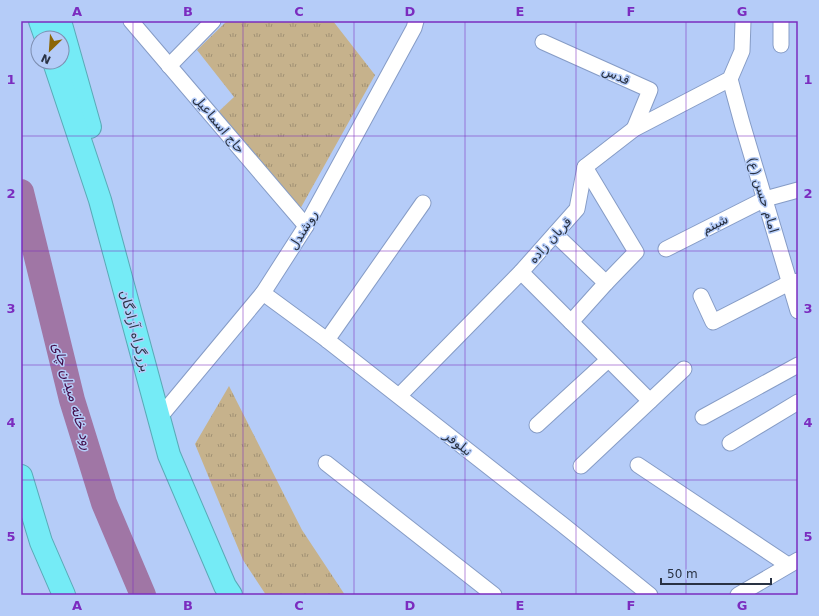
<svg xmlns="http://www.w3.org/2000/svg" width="819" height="616" font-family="'DejaVu Sans',Vazirmatn,sans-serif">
<defs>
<pattern id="park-tufts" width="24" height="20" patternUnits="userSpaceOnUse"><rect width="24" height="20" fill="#c6b28c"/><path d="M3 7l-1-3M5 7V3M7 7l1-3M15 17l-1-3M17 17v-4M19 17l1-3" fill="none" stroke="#a19174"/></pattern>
</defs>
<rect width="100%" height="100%" fill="#b5ccf8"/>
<g fill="url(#park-tufts)">
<path d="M227,21H333L375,75L299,211L217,113L234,97L197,50Z"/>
<path d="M229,386L302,530L345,595H266L243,560L195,444Z"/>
</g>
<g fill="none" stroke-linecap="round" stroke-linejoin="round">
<path stroke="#a076a5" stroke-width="26" d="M21,192L72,400L104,503L143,595"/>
<g stroke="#869cc6" stroke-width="17">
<g id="minor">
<path d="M131,21L306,226"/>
<path d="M781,21V45"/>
<path d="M543,42L650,90L634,129"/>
<path d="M169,66L213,21"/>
<path d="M730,79L742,123L798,311"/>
<path d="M585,167L636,252L606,283"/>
<path d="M555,234L606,283L571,322"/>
<path d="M666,249L765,199L798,190"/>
<path d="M521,272L650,401"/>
<path d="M263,293L327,340L563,525L650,595"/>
<path d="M701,296L713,322L789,283L798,281"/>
<path d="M327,340L423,203"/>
<path d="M399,396L521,272L577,209L585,167L634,129L730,79L742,51L743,21"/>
<path d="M703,417L798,365"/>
<path d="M159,418L263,293L306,226L414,28L416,21"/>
<path d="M537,425L608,360"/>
<path d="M730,443L798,402"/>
<path d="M326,463L494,595"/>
<path d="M638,465L788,565"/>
<path d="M581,466L684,369"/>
<path d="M738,595L798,560"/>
</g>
</g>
<g stroke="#5aaab7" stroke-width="24">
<g id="highway">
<path d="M40,21L46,38"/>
<path d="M60,21L88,120L90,127"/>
<path d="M54,62L100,200L169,455L225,586L231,595"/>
<path d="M21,476L41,542L64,595"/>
</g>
</g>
<use href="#minor" stroke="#fff" stroke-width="15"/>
<use href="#highway" stroke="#75ebf6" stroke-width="22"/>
</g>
<path fill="none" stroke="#7b2cbf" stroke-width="1" stroke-opacity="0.55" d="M133,21V595M243,21V595M354,21V595M465,21V595M576,21V595M686,21V595M21,136H798M21,251H798M21,365H798M21,480H798"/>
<g text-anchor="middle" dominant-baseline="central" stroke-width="3" stroke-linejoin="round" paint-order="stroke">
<g font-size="13" fill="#293243" stroke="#b5ccf8">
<text transform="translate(616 75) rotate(24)">قدس</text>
<text transform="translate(219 124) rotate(50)">حاج اسماعیل</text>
<text transform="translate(763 195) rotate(73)">امام حسن (ع)</text>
<text transform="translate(715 224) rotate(-27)">شبنم</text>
<text transform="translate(303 230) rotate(-59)">روشندل</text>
<text transform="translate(550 240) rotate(-48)">قربان زاده</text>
<text transform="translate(135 331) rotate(75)">بزرگراه آزادگان</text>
<text transform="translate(458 443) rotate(38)">نیلوفر</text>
</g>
<g font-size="14" font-style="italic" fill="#420b48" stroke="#b5ccf8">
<text transform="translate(73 396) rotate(74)">رود خانه میدان چای</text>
</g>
</g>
<rect width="819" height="616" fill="none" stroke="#b5ccf8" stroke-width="44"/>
<g transform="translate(50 50) rotate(205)"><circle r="19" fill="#b5ccf8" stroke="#7d8eb0"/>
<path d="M0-3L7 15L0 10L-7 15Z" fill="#8c6707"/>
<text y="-6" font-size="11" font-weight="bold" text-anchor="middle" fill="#293243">N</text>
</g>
<path d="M661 578v6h110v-6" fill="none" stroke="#293243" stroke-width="2"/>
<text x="667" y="578" font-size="12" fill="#293243" stroke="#b5ccf8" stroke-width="3" paint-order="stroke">50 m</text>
<rect x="22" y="22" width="775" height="572" fill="none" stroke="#7b2cbf" stroke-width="1.5"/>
<g font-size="13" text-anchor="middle" font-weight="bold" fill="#7b2cbf">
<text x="77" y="16">A</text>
<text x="188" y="16">B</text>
<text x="299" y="16">C</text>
<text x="410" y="16">D</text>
<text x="520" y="16">E</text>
<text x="631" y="16">F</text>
<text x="742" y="16">G</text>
<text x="11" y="84">1</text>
<text x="808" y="84">1</text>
<text x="11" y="198">2</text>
<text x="808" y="198">2</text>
<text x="11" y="313">3</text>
<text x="808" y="313">3</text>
<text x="11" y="427">4</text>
<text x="808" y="427">4</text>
<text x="11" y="541">5</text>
<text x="808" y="541">5</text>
<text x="77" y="610">A</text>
<text x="188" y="610">B</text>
<text x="299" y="610">C</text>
<text x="410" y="610">D</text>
<text x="520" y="610">E</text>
<text x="631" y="610">F</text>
<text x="742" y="610">G</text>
</g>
</svg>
